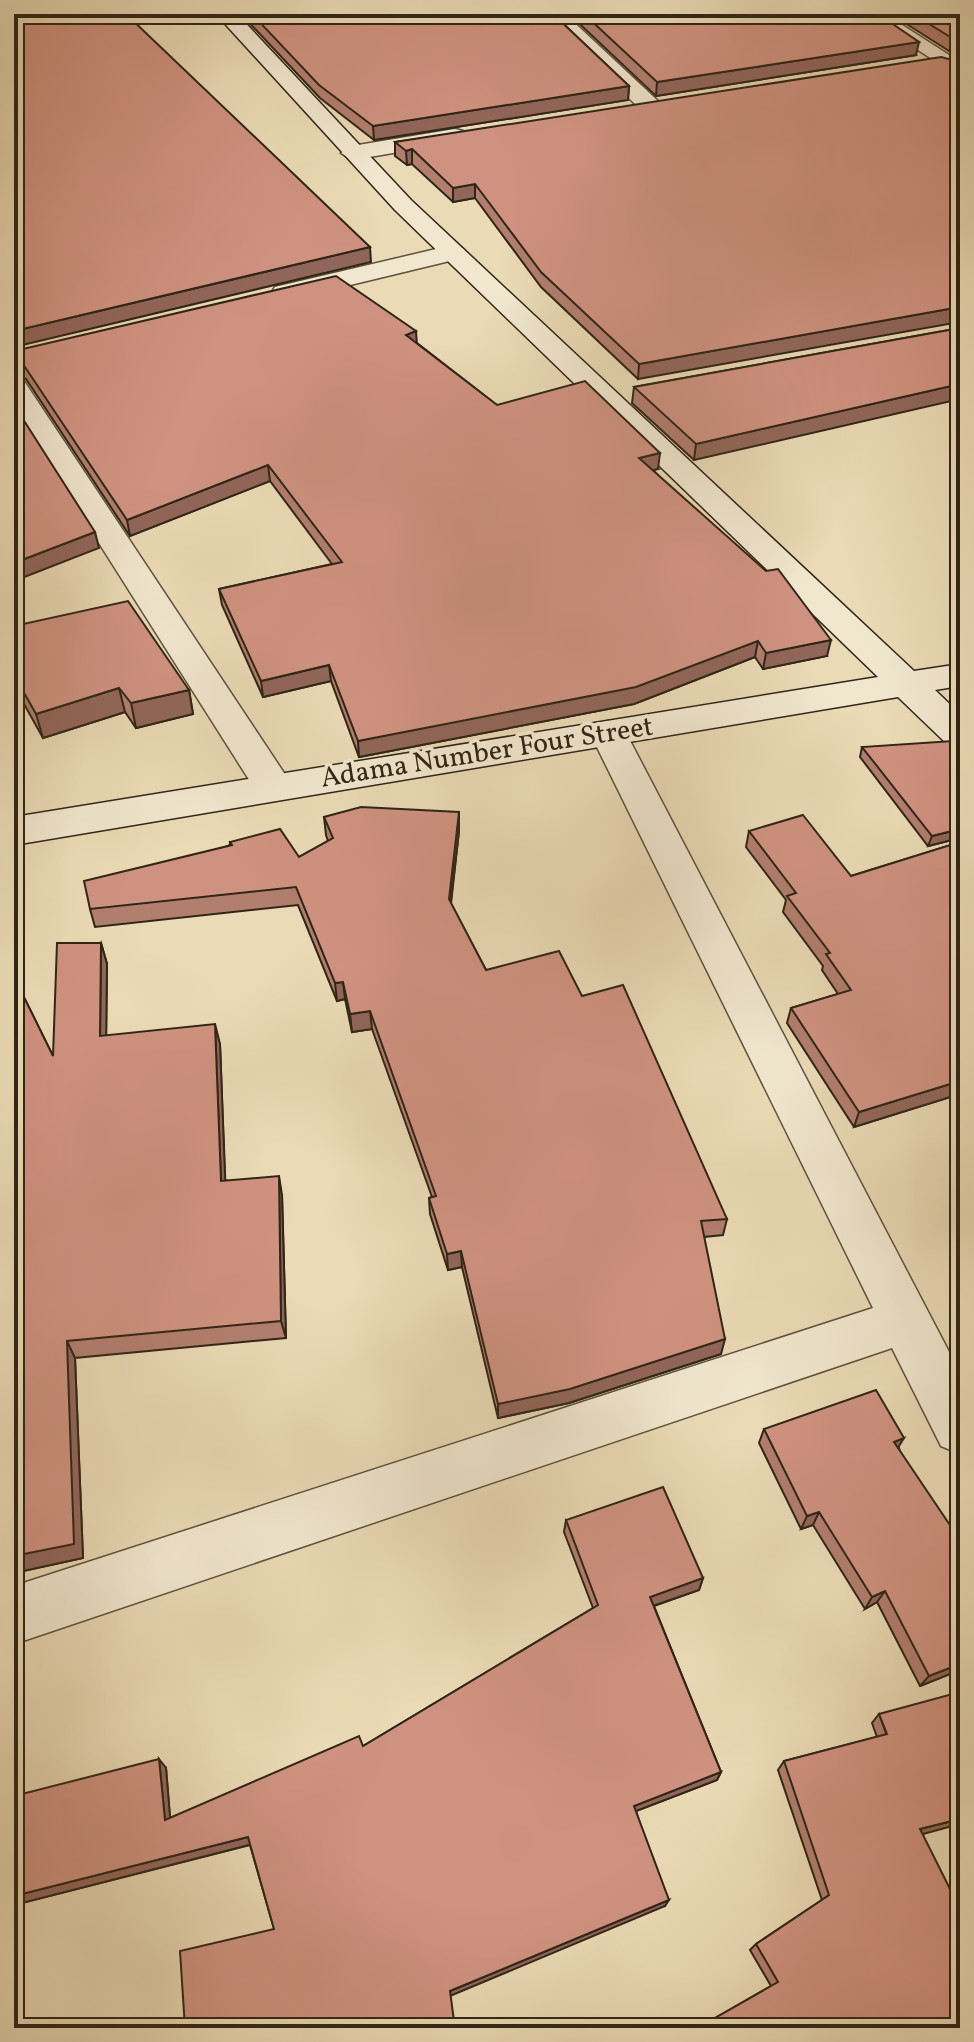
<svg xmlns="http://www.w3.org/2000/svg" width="974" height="2042" font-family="Vollkorn,serif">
<rect width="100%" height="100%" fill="#eadab5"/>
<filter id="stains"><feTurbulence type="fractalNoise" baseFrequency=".0025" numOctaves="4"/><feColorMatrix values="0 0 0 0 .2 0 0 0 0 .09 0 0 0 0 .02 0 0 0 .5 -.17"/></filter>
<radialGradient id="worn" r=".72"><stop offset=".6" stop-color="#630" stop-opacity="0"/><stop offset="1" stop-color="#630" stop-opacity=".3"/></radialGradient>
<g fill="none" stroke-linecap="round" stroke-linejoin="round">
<g stroke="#5e523e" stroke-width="3">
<g id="street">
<path d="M544,14H565L658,101L661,106L658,111H642Z"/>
<path d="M862,14H885L960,62V77Z"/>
<path d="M455,129L463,131L466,136L463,141L352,160L341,153L352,146Z"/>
<path d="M453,245L462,248L466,253L462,258L284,301L271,293L275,287Z"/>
<path d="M14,378L24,381L28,387L288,779L293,788L288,797L274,801L260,797L14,409Z"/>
<path d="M608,721L621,724L626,733L960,1373V1454L941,1446L892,1348L14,1644V1586L873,1308L590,733L595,724Z"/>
</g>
</g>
<g stroke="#302517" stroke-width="3">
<path id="secondary" d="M216,14H237L411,200L914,671L960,664V686L935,690L960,714V747L947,744L898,697L14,845V817L878,677L395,210Z"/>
</g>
<use href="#street" fill="#f1e7cf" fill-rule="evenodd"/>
<use href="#secondary" fill="#f1e7cf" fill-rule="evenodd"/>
</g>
<g fill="#b27e6e" stroke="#302517" stroke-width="2">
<path d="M241,14H553L629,86L628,100L374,140L320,98Z"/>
<path d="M569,14H878L916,55L656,96Z"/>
<path d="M891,14H960V58Z"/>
<path d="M960,62L638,379L541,287L475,198L453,202L412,164L407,165L395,156V142Z"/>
<path d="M960,328L694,460L632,403L634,387Z"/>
<path d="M417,343L497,405L658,469L653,470L827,656L763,669L755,657L634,704L359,757L331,681L263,697L222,605L219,589L332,564L270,481L130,536L26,379L14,376V352Z"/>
<path d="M14,626L189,690L193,714L136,728L125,712L43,738L14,686Z"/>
<path d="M862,747L960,756V838L928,846L860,757Z"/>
<path d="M459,812V831L451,904L486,970L582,996L727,1219L723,1235L704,1237L721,1354L569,1403L498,1418L462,1267L448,1270L430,1214L429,1198L432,1197L372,1029L352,1032L345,999L337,1001L298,905L95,927L90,909L230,845V842L299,857L328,841L326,835L324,817Z"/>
<path d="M749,831L851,876L960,842V1094L854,1127L787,1023L791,1008L838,994L822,970L823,966L783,912L786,900L746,847Z"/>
<path d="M101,943L107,964L106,1036L220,1044L225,1180L282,1195L286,1338L75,1358L83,1558L14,1573V977L53,1056Z"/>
<path d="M764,1429L899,1448L960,1670L920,1686L877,1602L865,1609L813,1525L801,1529L759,1443Z"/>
<path d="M566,1520L703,1578L699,1590L654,1606L721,1772L717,1780L636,1811L665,1906L274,1929L250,1845L14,1905L166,1768L170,1818L363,1746L593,1608L564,1532Z"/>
<path d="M879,1714L923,1834L960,2028H699L771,1986L750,1950L756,1944L822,1900L778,1770L784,1761L877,1737L872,1723Z"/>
</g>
<g fill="#91665a" stroke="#302517" stroke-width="2">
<path d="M919,42L916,55L656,96L657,82Z"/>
<path d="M629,86L628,100L374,140L373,126Z"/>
<path d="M412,149V164L407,165L406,151Z"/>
<path d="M475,184V198L453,202V188Z"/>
<path d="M370,247L371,262L14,347V331Z"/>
<path d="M960,307V322L638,379L639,364Z"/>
<path d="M416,331L417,346L406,335Z"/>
<path d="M960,384V399L694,460L696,444Z"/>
<path d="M660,453L658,469L637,474L639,458Z"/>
<path d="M268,465L270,481L130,536L127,520Z"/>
<path d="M95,532L99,548L14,581V563Z"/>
<path d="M831,640L827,656L763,669L766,653Z"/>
<path d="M758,641L755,657L634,704L359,757L358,741Z"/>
<path d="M329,665L331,681L263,697L261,681Z"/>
<path d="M119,688L125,712L43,738L36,714Z"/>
<path d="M189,690L193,714L136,728L131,703Z"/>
<path d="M459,812V831L449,917V899Z"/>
<path d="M960,829V838L928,846L932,836Z"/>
<path d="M101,943L107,964L106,1056L100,1036Z"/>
<path d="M343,982L345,999L337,1001L335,983Z"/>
<path d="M370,1011L372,1029L352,1032L350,1014Z"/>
<path d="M215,1024L220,1044L226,1199L221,1181Z"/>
<path d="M960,1081V1094L854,1127L859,1112Z"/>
<path d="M279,1176L282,1195L286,1338L281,1321Z"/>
<path d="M461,1251L462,1267L448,1270L447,1254Z"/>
<path d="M725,1339L721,1354L569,1403L498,1418V1404Z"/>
<path d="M67,1341L75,1358L83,1558L14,1573V1556Z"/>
<path d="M904,1438L896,1451L894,1442Z"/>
<path d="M819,1512L813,1525L801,1529L807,1516Z"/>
<path d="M703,1578L699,1590L647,1608L650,1597Z"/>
<path d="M885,1591L877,1602L865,1609L872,1597Z"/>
<path d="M960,1664V1670L920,1686L929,1676Z"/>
<path d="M159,1759L166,1768L171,1828L165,1820Z"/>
<path d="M721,1772L717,1780L631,1813L634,1806Z"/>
<path d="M960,1819V1824L912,1837L920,1829Z"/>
<path d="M248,1837L253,1844L14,1905V1896Z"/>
<path d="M669,1900L665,1906L450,1996V1991Z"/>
</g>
<g fill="#cf9280" stroke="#302517" stroke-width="2">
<path d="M14,14H126L370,247L14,331Z"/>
<path d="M252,14H553L629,86L373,126L319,85Z"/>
<path d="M584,14H878L919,42L657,82Z"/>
<path d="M913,14H960V43Z"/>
<path d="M941,57L960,62V307L639,364L541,272L475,184L453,188L412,149L406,151L395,142Z"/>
<path d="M336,276L416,331L406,335L497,405L585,381L660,453L639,458L766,571L778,569L831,640L766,653L758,641L636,687L358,741L329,665L261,681L219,589L342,562L268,465L127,520L23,364L14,361V351Z"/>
<path d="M960,328V384L696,444L634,387Z"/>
<path d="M14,405L95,532L14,563Z"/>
<path d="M128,601L189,690L131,703L119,688L36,714L14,675V626Z"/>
<path d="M953,741L960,756V829L932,836L862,747Z"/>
<path d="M361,807L459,812L449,899L486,970L559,951L582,996L623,985L727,1219L701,1221L725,1339L570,1389L498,1404L461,1251L447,1254L429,1198L436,1196L370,1011L350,1014L343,982L335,983L296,887L90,909L84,881L232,845L230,842L280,829L299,857L333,838L324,817Z"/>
<path d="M803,815L851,876L960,842V1081L859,1112L791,1008L851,990L826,954L830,953L787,896L796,893L749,831Z"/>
<path d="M57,943H101L100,1036L215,1024L221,1181L279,1176L281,1321L67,1341L74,1544L14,1556V977L53,1056Z"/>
<path d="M876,1390L904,1438L894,1442L960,1540V1664L929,1676L885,1591L872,1597L819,1512L807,1516L764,1429Z"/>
<path d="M663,1487L703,1578L650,1597L721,1772L634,1806L669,1900L450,1991L455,2028H185L180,1951L274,1929L248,1837L14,1896V1796L159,1759L165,1820L359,1736L363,1746L598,1605L566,1520Z"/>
<path d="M960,1692V1819L920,1829L960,1909V2028H702L701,2026L778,1982L756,1944L829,1895L784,1761L887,1734L879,1714Z"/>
</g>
<g text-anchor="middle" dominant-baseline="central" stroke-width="7" stroke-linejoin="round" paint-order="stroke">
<g font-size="28" fill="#302517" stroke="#f1e7cf">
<text transform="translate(487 753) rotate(-9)">Adama Number Four Street</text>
</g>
</g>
<rect width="974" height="2042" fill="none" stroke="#eadab5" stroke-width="48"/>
<rect x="16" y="16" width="942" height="2010" fill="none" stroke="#302517" stroke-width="4"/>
<rect x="24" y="24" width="926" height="1994" fill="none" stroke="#302517" stroke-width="2"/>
<rect width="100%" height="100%" filter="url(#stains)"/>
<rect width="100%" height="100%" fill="url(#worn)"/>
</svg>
